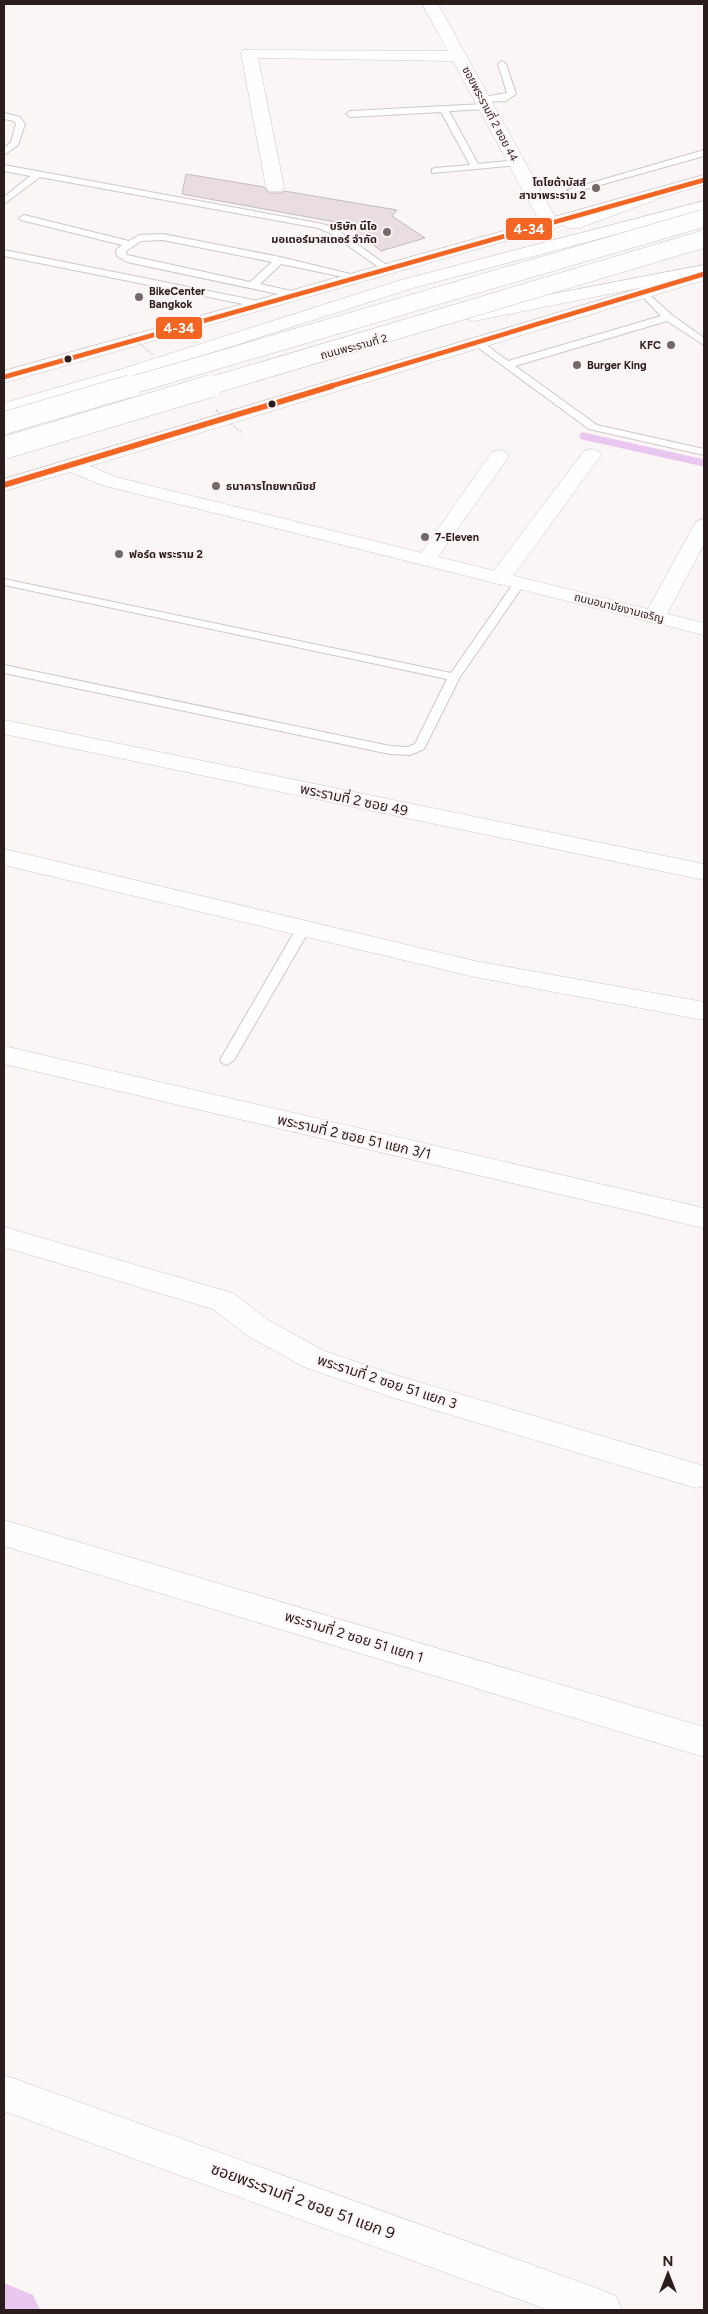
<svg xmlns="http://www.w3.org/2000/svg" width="708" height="2314" font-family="Figtree,'Noto Sans Thai',sans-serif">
<rect width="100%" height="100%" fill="#faf6f6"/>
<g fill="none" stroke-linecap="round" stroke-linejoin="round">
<path stroke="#eac7ee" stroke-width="7" d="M583,436L704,463"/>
<path fill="#eac7ee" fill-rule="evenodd" d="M4,2283L33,2295L40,2310H4Z"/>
</g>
<path fill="#eadde2" stroke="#c4bcbf" d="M186,174L264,187L269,193H281L284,191L397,210L392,216L425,238L381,251L346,224L182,194Z"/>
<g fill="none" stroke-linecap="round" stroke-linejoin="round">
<g stroke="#d0c7c7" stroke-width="2">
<g id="lane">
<path d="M502,61L506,64L516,94L506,101L478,102V98L507,93L498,64Z"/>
<path d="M484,104L487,105V109L449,111L478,164L516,160L521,163L519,165L432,173V169L435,168L470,165L441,112L350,117L346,114L350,111Z"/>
<path d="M4,113L20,117L25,124L18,145L4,155V148L11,142L16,124L14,121L4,119Z"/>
<path d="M704,150V156L575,192L567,190Z"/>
<path d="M4,165L323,224L336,229L392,269L384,271L330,233L318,228L40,177L4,204V197L30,176L4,171Z"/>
<path d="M24,215L129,241L139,235L163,234L280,257L363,277L358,280L281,264L260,284L296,292L297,294L292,297L127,262L117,256L116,250L122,245L21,220L19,218ZM163,240L272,262L250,282L127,255L126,251L141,241Z"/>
<path d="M4,250L259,301L264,304L259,307L4,256Z"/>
<path d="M643,289L672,315L704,338V345L667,321L515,366L597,425L704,449V455L589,429L472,343L481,341L508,361L661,316L638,292Z"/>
<path d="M4,579L451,673L515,581H523L525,583L460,677L424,749L410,755L390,754L4,673V665L390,746L408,747L415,744L447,679L4,585Z"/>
<path d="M303,925L310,929L234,1060L227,1065L222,1063L220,1060L296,929Z"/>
</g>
</g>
<g stroke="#d0c7c7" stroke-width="1">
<g id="street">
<path d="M422,4H438L559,224L556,228H544L541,224L453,61L258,58L284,187L281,191H269L266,187L241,53L243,50L448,51Z"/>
<path d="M591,449L598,451L601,455L508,583L500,584L492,583L489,578L492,573L584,451Z"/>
<path d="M499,450L506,452L509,456L433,564L426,566L419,564L415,560L419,556L492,452Z"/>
<path d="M704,519V544L666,616L663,621L655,623L647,621L644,616L694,525L697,521Z"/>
<path d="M4,720L704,864V880L4,734Z"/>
<path d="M4,849L475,961L704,1002V1020L475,977L4,865Z"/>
<path d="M4,1046L704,1208V1228L4,1064Z"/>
<path d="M4,1227L233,1293L268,1320L324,1351L395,1375L704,1466V1486L696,1488L391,1397L304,1367L248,1336L213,1309L4,1247Z"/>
<path d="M4,1520L704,1727V1757L4,1546Z"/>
<path d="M4,2075L602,2290L616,2296L622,2310H548L4,2111Z"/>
</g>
</g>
<g stroke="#d0c7c7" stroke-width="1">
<g id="secondary">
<path d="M704,175V185L4,383V371Z"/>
<path d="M704,269V280L90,466L116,477L704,623V635L102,485L70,472L4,491V479Z"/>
</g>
</g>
<g stroke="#d0c7c7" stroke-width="1">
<g id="highway">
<path d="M649,191L655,192L658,196L655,200L579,228H567L564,224L567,220Z"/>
<path d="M704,201V211L413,288L136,377L4,415V403L122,369L401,280Z"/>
<path d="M704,265V275L474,321L467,319L465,315L467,311L474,309Z"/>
</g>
</g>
<use href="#lane" fill="#fefefe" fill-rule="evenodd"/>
<use href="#street" fill="#fefefe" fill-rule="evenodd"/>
<use href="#secondary" fill="#fefefe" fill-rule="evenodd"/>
<use href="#highway" fill="#fefefe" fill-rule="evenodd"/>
<g stroke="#d0c7c7" stroke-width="18" stroke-linecap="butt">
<g id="highway-bridge-far1">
<path d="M126,387L704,218"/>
<path d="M207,387L704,239"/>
</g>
</g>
<g stroke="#d0c7c7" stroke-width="23" stroke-linecap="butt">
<g id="highway-bridge">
<path d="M4,423L130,386"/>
<path d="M4,448L211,386"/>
</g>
</g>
<path stroke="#dad8d8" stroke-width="2" stroke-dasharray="1 1" stroke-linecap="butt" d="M129,334L153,355"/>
<path stroke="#dad8d8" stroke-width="2.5" stroke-dasharray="2 2" stroke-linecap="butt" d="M216,410L241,432"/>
<use href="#highway-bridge-far1" stroke="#fefefe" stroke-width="17"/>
<use href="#highway-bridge" stroke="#fefefe" stroke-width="22"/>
<g stroke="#fcf4f4" stroke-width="7">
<g id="bus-1-far1">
<path d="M4,377L704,180"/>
<path d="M328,387L704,274"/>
</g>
</g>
<g stroke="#fcf4f4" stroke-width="9">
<path id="bus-1" d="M4,485L332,386"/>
</g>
<use href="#bus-1-far1" stroke="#f26522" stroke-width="4.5"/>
<use href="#bus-1" stroke="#f26522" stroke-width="5.5"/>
</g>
<g fill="#736969" stroke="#fcf4f4" stroke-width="2">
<circle cx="596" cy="188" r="5"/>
<circle cx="387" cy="232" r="5"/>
<circle cx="139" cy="297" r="5"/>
<circle cx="671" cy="345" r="5"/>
<circle cx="577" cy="365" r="5"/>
<circle cx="216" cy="486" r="5"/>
<circle cx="425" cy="537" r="5"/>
<circle cx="119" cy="554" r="5"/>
</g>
<g fill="#2b1d1d" stroke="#fcf4f4" stroke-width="2">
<circle cx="68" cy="359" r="4.5"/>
<circle cx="272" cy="404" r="4.5"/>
</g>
<g text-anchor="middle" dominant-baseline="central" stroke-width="4" stroke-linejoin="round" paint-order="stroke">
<g font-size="11" fill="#2b1d1d" stroke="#fcf4f4">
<text transform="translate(490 114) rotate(62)">ซอยพระรามที่ 2 ซอย 44</text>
<text transform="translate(354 347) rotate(-15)">ถนนพระรามที่ 2</text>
<text transform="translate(619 608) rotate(14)">ถนนอนามัยงามเจริญ</text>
</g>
<g font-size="11" font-weight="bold" fill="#2b1d1d" stroke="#fcf4f4" text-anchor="start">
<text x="586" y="182" text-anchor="end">โตโยต้าบัสส์<tspan x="586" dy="13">สาขาพระราม 2</tspan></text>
<text x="377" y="226" text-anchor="end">บริษัท นีโอ<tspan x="377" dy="13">มอเตอร์มาสเตอร์ จำกัด</tspan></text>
<text x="149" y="291">BikeCenter<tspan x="149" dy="13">Bangkok</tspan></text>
<text x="661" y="345" text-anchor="end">KFC</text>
<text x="587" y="365">Burger King</text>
<text x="226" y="486">ธนาคารไทยพาณิชย์</text>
<text x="435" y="537">7-Eleven</text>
<text x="129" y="554">ฟอร์ด พระราม 2</text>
</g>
<g font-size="14" fill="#2b1d1d" stroke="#fcf4f4">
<text transform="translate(354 800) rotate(12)">พระรามที่ 2 ซอย 49</text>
<text transform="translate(354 1137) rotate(13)">พระรามที่ 2 ซอย 51 แยก 3/1</text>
<text transform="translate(387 1382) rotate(18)">พระรามที่ 2 ซอย 51 แยก 3</text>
<text transform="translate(354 1637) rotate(17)">พระรามที่ 2 ซอย 51 แยก 1</text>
</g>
<g font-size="16" fill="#2b1d1d" stroke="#fcf4f4">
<text transform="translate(303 2201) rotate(20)">ซอยพระรามที่ 2 ซอย 51 แยก 9</text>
</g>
</g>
<g stroke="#fcf4f4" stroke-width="2">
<rect x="505" y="217" width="48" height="24" rx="5" fill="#f26522"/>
<rect x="155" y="316" width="48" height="24" rx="5" fill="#f26522"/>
</g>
<g font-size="14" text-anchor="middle" font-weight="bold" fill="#fff">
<text x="529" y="234">4-34</text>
<text x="179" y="333">4-34</text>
</g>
<rect width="708" height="2314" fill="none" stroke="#2b1d1d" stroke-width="10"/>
<g transform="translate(668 2274)" stroke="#fcf4f4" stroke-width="4" paint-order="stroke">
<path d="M0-4L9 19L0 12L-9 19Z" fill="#2b1d1d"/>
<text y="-8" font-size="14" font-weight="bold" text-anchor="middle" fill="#2b1d1d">N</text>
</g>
</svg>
